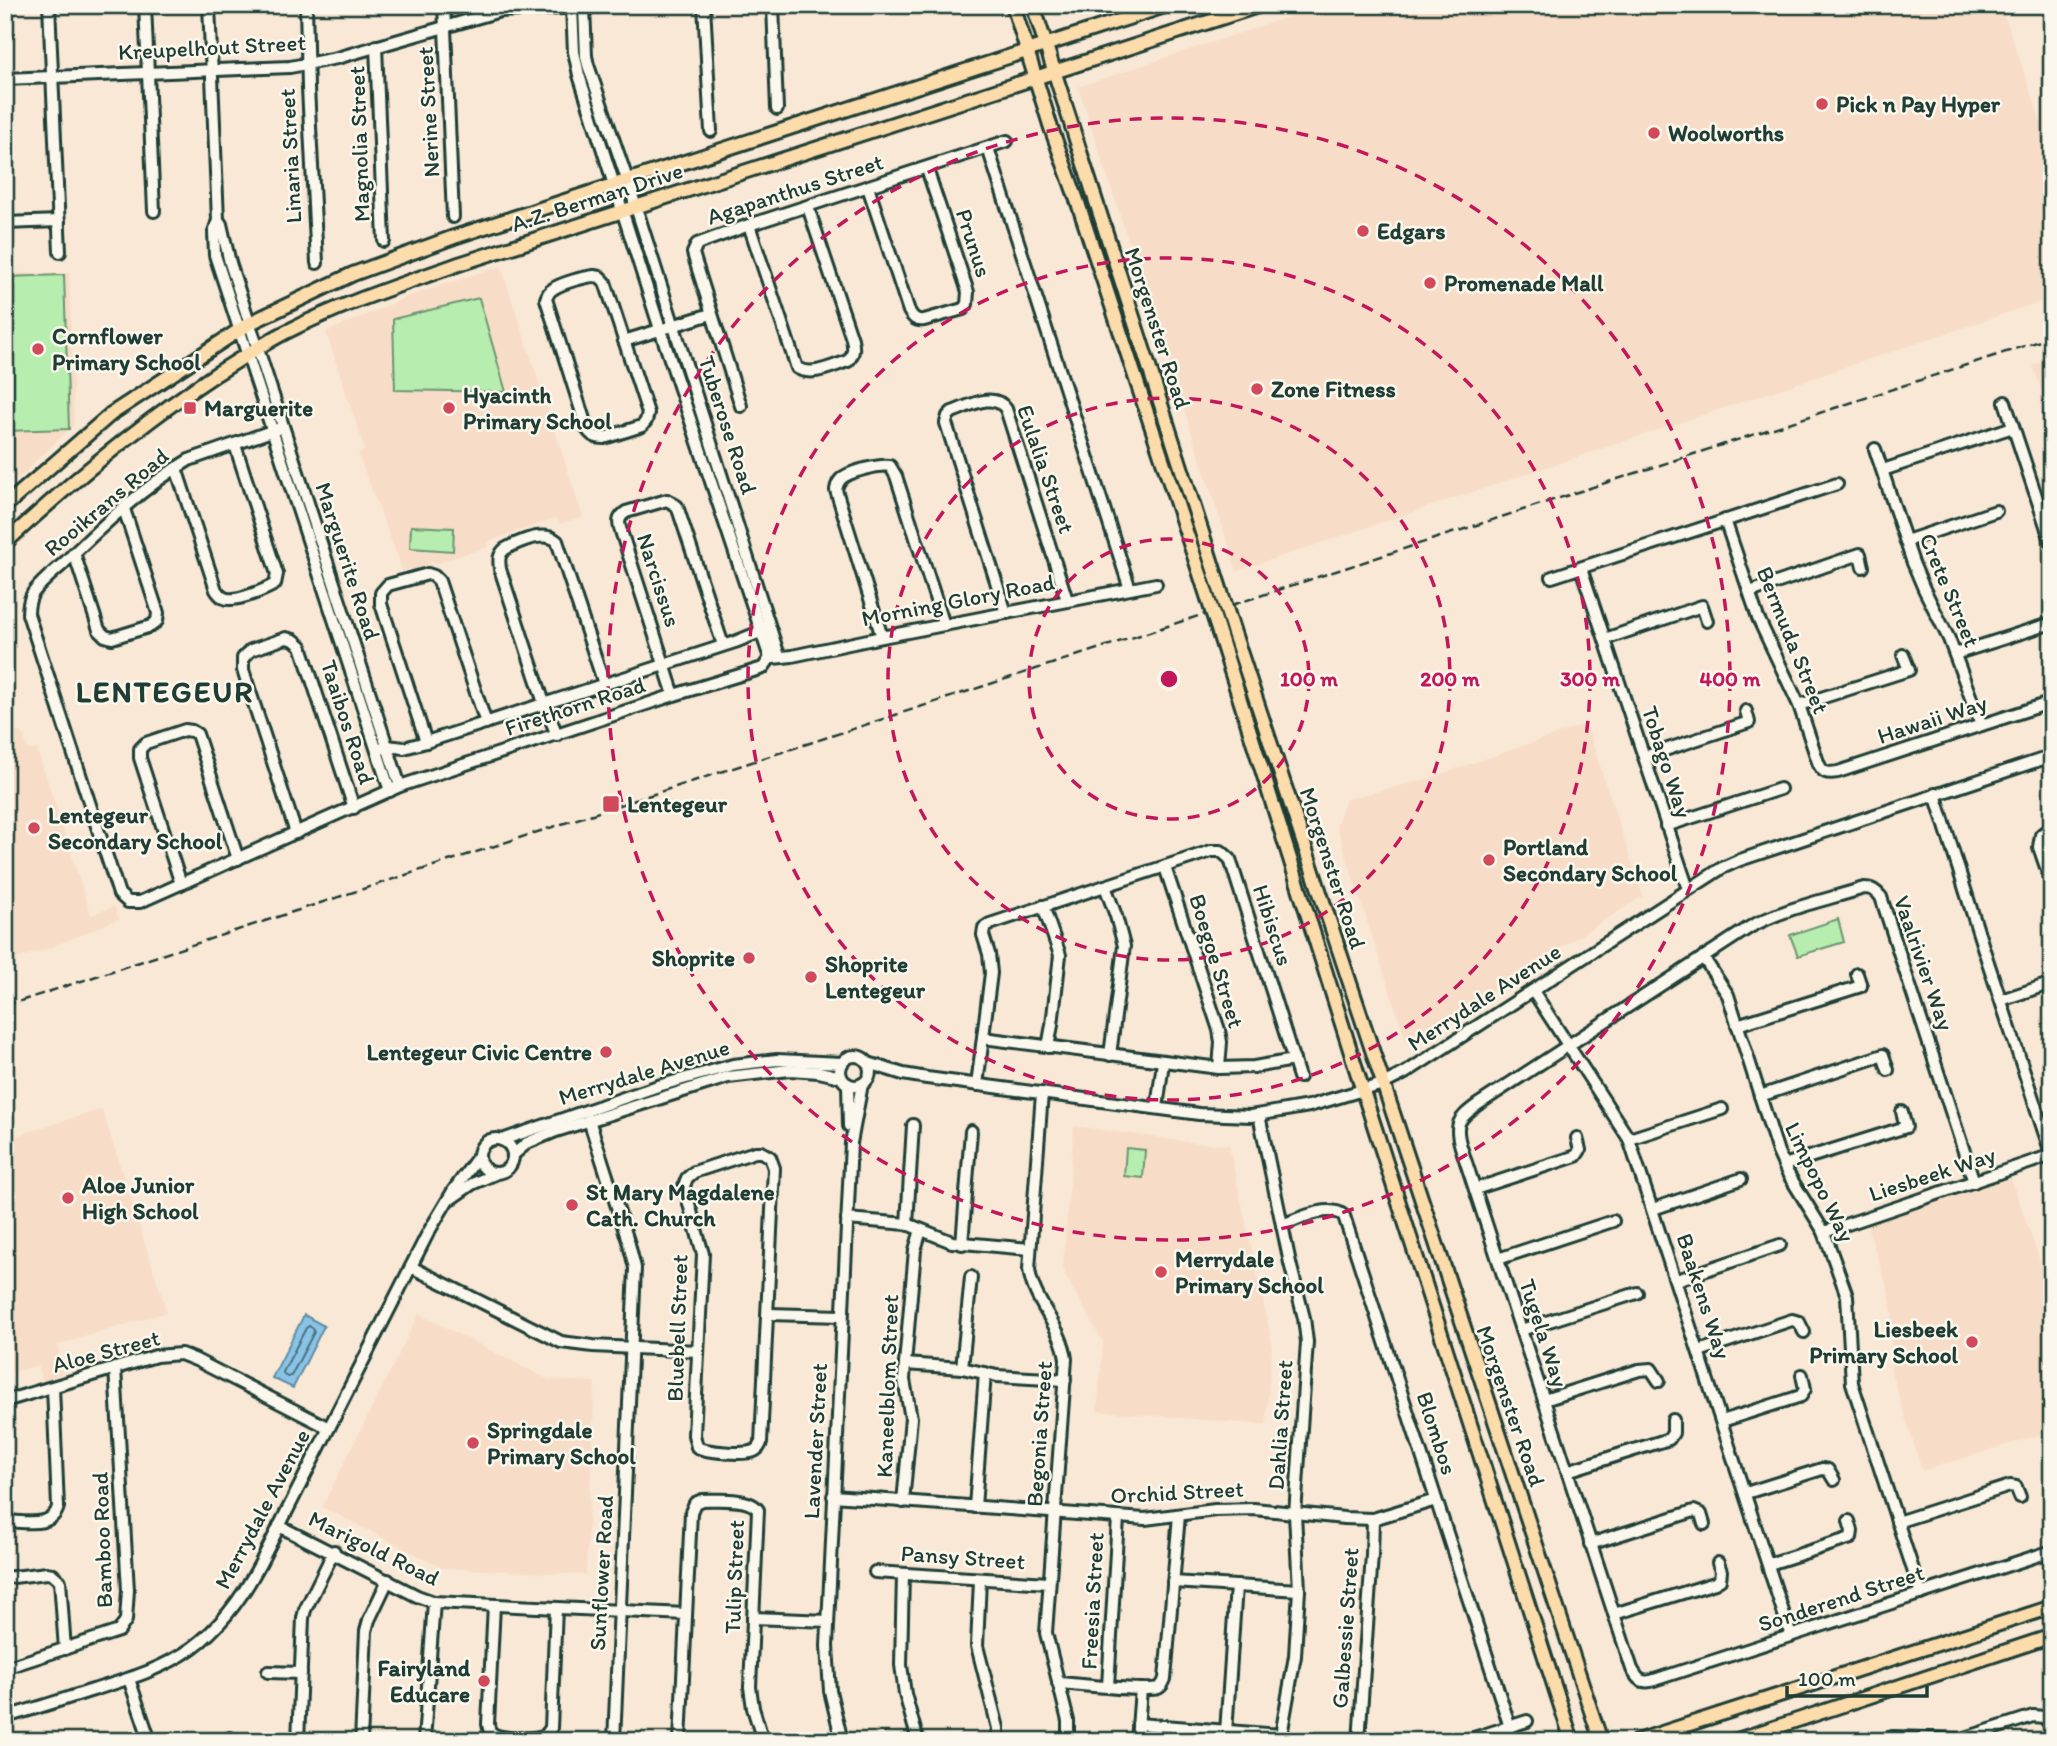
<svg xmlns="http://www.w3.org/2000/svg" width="2057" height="1746" font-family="Itim,sans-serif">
<rect width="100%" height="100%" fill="#f9e8d6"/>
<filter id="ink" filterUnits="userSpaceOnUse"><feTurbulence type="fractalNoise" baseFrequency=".0143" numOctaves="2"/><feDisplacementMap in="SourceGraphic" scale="14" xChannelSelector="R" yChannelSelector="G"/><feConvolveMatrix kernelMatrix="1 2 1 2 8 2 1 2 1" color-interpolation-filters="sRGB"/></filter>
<g filter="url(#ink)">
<g fill="#f7ddc7">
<path d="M1323,5H2001L2052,154V298L1237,571L1078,87Z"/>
<path d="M501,266L583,517L559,524L557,518L486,542L488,547L434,564L433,562L430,563V566L412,572L411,568L403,571L358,454L365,450L326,332L412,295Z"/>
<path d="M5,273H69L74,425L5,491Z"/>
<path d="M2052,359V420L2033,365Z"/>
<path d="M1586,724L1643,896L1407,1044L1336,825L1346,799L1427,779Z"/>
<path d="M5,732H22L29,750L37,749L91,915L114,906L119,919L52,947L5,963Z"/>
<path d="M102,1109L167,1312L58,1345L62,1373L43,1383L38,1366L5,1373V1139Z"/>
<path d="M1074,1126L1196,1143L1229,1145L1272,1343L1266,1425L1097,1411L1103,1342L1066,1277L1063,1266Z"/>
<path d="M2011,1178L2038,1255L2052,1302V1431L1922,1471L1891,1371L1892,1314L1888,1290L1867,1225Z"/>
<path d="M419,1314L549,1380L595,1382L586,1575L443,1568L322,1507Z"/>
</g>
<g fill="#b7edaf" stroke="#6b9572" stroke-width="2">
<path d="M64,275L69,429L5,431V277Z"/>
<path d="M479,298L506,392L395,390L393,319Z"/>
<path d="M411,526L454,528L453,551L410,548Z"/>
<path d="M1838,919L1844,942L1798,956L1790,935Z"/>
<path d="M1126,1148L1145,1150L1143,1178L1124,1176Z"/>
</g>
<path fill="#8ac3e8" stroke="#5f8da0" stroke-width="2" d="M304,1315L324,1326L293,1388L272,1378Z"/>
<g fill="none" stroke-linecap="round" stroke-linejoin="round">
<path stroke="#4a737c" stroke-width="2" d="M309,1326L313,1328L314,1332L291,1376L287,1377L284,1375L283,1372L306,1328Z"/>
<g stroke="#1f3d34" stroke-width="16">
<g id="minor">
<path d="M49,5L60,252"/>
<path d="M145,5L154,211"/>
<path d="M209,5L218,220L214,232L215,255L390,791"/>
<path d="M306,5L308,88L317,263"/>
<path d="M444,5L453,217"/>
<path d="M704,5L711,131"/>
<path d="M773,5L777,109"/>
<path d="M584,7L586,56L588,65L628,182L779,656"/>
<path d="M572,8L574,52L579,75L660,329L770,658"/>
<path d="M376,46L384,241"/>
<path d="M5,79L290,67L337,58L500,11L625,5"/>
<path d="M988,148L1130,589"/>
<path d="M868,187L909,311C913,318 916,321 924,320L963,309L967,304L968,292L927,169"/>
<path d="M218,220L221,224L230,263L400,786"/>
<path d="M5,223L59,221"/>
<path d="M749,225L797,368C812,377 832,366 848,361C854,354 854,348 852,339L808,207"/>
<path d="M594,276L600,277L605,282L648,413L646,421L642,426L604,438C596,438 592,436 587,429L546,299C548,294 548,292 553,289C561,283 584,277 594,276Z"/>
<path d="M624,341L711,314"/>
<path d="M2005,402L2052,544"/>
<path d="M741,406L695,260L693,253L697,244L749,225L1007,141"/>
<path d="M283,427L189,460C143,487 102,526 64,563C54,572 41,582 33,593C29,600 28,607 28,614L119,894L128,902H140L400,786L674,695L763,668L770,658"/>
<path d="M1875,449L1913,563L1924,589L1949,639L1981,725"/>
<path d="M176,468L216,590C219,594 220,596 224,598C234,603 265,590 275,584L277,574L235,445"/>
<path d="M1883,470L2013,427"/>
<path d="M1725,520L1758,618L1799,705L1818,762C1822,773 1827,774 1838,772L2052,702"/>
<path d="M1906,541L1996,511"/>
<path d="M74,553L99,630L105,636L112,638L151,626L157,621L158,613L124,509"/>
<path d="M1581,568L1688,889"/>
<path d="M1552,577L1837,484"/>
<path d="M1750,592L1860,554L1863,567"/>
<path d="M1006,613L946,423L948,416L952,412C969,406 994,391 1006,409L1067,600"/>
<path d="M882,637L836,490C837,485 837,483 841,479C847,472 880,464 890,466L896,476L944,625"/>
<path d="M1605,639L1702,606L1707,621"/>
<path d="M1955,654L2049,624"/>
<path d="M773,658L792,656L882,637L1156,584"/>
<path d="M674,695L620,528C618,521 619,517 626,512L667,500L677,506L723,645"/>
<path d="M1799,705L1909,670L1903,655"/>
<path d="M557,735L544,703L500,569C499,561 498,555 505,549C518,542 544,530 557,541L604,684"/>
<path d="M426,742L381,604V593L388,585L428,574L434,576L439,581L486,723"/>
<path d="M381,749L387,746L404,748L426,742L735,642L755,634L764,628"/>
<path d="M1644,757L1749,722L1746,711"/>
<path d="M1935,794L1983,947L2052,1156"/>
<path d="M1666,826L1780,789"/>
<path d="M2052,826L2041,835L2039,847L2052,885"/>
<path d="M296,833L243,670V658L251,650L286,638L294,640L301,646L354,808"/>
<path d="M1165,867L1219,1030L1221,1042L1219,1068"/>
<path d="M181,884L140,758V749L146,743L185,730L192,731L197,734L238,859"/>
<path d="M1105,886L1116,916L1124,946L1110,1055"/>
<path d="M1043,906L1060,955L1052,1025L1048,1047"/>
<path d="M1703,957L1728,995L1778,1152L1787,1172L1824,1232L1847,1296L1852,1383L1921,1594"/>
<path d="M1533,991L1629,1139L1791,1636"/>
<path d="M2001,1000L2052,983"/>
<path d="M1737,1025L1861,986L1857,974"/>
<path d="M983,1038L1219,1068L1254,1067L1294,1060"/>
<circle cx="855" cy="1071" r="15"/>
<path d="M868,1063L903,1074L927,1078L1199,1114L1251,1116L1309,1106L1383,1084L1405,1073L1722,868L1740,860L2052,756"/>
<path d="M848,1084L849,1126"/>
<path d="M977,1085L991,973L989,954L983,935L984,928L990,924L1211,851H1221L1230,859L1299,1077"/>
<path d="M1042,1093L1029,1269C1033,1302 1062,1326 1066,1359L1046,1633L1068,1721V1741"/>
<path d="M1760,1096L1883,1055L1888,1070"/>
<path d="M1157,1108L1163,1062"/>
<path d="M1259,1115L1290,1263L1304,1318L1307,1342L1295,1514L1299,1590L1297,1622L1295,1656L1280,1741"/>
<path d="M589,1120L629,1244L635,1268L614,1741"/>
<circle cx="496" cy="1156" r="17"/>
<path d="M1629,1139L1722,1109"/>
<path d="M502,1140L658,1086L733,1065L777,1060L842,1063"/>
<path d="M755,1152H761L770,1157L774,1168L761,1443C759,1447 759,1449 754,1451C744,1455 706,1452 697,1447L694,1435L703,1254L684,1186L687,1178L694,1172Z"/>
<path d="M513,1155L527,1143L556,1131L728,1077L790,1070L819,1072L841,1077"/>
<path d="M1784,1165L1906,1127L1902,1112"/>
<path d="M1974,1182L1881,897C1876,891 1872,888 1864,888C1826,900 1785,908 1750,927L1477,1105C1458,1119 1454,1124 1461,1147L1632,1669C1637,1678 1640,1683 1651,1681L2052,1551"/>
<path d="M1475,1189L1576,1156L1580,1150L1577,1138"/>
<path d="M452,1198L472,1184L495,1174"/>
<path d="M1653,1209L1741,1179"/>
<path d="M847,1219L907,1224L952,1242L1030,1249"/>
<path d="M907,1224L913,1125"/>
<path d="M1282,1225C1298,1219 1330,1203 1344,1216L1510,1727"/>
<path d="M1824,1232L2052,1155"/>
<path d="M962,1244L971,1131"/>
<path d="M1498,1259L1613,1221"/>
<path d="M411,1267L561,1342L593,1346L698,1351"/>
<path d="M1677,1280L1780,1245"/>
<path d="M768,1314L842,1316"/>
<path d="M1521,1330L1637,1293"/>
<path d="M1699,1351L1792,1320L1799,1322L1804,1332"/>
<path d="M905,1364L962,1368L997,1376L1065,1380"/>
<path d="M962,1368L971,1277"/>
<path d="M1544,1400L1639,1370L1651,1369L1659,1381"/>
<path d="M5,1401L156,1356L181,1354L196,1360L329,1428"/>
<path d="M1722,1421L1801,1396L1805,1389L1802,1375"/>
<path d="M1567,1471L1669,1439L1673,1433V1420"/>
<path d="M1746,1493L1822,1469L1828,1470L1834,1480"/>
<path d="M833,1496L1145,1519L1215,1510L1254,1509L1344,1518L1373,1519L1436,1500"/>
<path d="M903,1502L911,1418L904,1380L905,1364L915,1250L921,1230"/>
<path d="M975,1507L985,1373"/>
<path d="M5,1521C23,1521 52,1529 58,1507L53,1387"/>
<path d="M1897,1522L2010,1486L2016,1487L2020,1497"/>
<path d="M279,1526L417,1596L434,1602L686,1614"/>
<path d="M1590,1544L1694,1511L1701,1514L1704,1524"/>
<path d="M1769,1564L1851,1538L1852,1531L1849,1521"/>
<path d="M875,1572L1049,1583"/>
<path d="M903,1574L901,1665L905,1694L918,1741"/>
<path d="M5,1578L47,1573L52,1574L60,1581L65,1649"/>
<path d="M980,1580L977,1646L998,1728V1741"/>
<path d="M1173,1582L1299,1590"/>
<path d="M494,1605L488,1724C489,1729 489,1731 493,1734C502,1740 537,1739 546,1735L551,1728L556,1608"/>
<path d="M1614,1614L1715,1583L1720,1580L1721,1571L1718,1563"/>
<path d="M753,1618L828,1621"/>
<path d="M5,1668L119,1631L126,1620L128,1590L115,1368"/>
<path d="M268,1672L301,1673"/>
<path d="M129,1679L150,1741"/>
<path d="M1058,1683C1075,1684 1147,1692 1158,1688C1163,1686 1163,1683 1165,1679L1179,1515"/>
<path d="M1108,1686L1118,1518"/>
<path d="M5,1717C35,1709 64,1699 93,1690C128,1679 163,1669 192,1648C222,1626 243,1596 260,1564L428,1233L453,1191L478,1157"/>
<path d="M1138,1724L1281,1735"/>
<path d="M1226,1732L1236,1586"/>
<path d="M230,1741V1738"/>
<path d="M298,1741L303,1618L305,1610L334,1551"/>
<path d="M361,1741L366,1631L369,1620L388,1580"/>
<path d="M424,1741L434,1602"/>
<path d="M680,1741L691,1512L695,1503L702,1500C717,1500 750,1497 758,1510L750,1687L753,1708L763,1741"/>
<path d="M842,1741L830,1691L827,1646L851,1143L862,1084"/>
<path d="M1137,1741L1141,1689"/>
<path d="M1359,1741L1372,1555L1373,1519"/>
<path d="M1464,1741L1527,1721"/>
<path d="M1880,1741L1892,1737L1962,1739L2033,1716L2044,1717L2052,1727"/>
</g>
</g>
<g stroke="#1f3d34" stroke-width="18">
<g id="major">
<path d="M1013,5L1051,128L1078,203L1201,577"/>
<path d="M1033,5L1215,573"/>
<path d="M5,506L111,414L250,323L353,274L454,237L1168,5"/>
<path d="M5,543C72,481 140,424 216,374C239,360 261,345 284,333C341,304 402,284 462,263L1261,5"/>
<path d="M1233,630L1601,1741"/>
<path d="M1219,633L1363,1091L1572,1741"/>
<path d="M1637,1741L2052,1607"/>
<path d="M1734,1741L2052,1636"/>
</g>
</g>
<use href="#minor" stroke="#fbf7ec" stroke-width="10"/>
<use href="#major" stroke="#fddcac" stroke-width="12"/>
<path stroke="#1f3d34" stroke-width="2.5" stroke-dasharray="10 5" stroke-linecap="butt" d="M5,1006L2052,337"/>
<g stroke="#1f3d34" stroke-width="18" stroke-linecap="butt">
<g id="major-bridge">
<path d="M1215,573L1233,630"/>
<path d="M1201,577L1219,633"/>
</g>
</g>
<use href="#major-bridge" stroke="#fddcac" stroke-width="12"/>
</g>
</g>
<g fill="none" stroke="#c2185b" stroke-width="3.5" stroke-dasharray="12 9">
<circle cx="1169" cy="679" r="140"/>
<circle cx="1169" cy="679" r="281"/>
<circle cx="1169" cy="679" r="421"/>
<circle cx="1169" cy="679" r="561"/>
</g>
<g fill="#d1495b" stroke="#fbf7ec" stroke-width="2.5">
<circle cx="1822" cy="104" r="7"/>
<circle cx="1654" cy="133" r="7"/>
<circle cx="1363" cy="231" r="7"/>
<circle cx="1430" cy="283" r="7"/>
<circle cx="38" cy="349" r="7"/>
<circle cx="1257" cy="389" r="7"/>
<rect x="183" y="401" width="14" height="14" rx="3.5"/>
<circle cx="449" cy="408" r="7"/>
<rect x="602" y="795" width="18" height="18" rx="3.5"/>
<circle cx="34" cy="828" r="7"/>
<circle cx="1489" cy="860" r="7"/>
<circle cx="749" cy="958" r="7"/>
<circle cx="811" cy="977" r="7"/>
<circle cx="606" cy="1052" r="7"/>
<circle cx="68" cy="1198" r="7"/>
<circle cx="572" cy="1205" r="7"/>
<circle cx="1161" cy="1272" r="7"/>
<circle cx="1972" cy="1342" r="7"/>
<circle cx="473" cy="1443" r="7"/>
<circle cx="484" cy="1681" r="7"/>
</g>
<g text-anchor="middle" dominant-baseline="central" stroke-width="5" stroke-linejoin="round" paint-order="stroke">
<g font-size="23" fill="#1f3d34" stroke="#fbf7ec">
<text transform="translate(212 47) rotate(-3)">Kreupelhout Street</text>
<text transform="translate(428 112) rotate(-93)">Nerine Street</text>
<text transform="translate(359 144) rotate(-92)">Magnolia Street</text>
<text transform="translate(290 156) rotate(-93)">Linaria Street</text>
<text transform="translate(795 189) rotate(-18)">Agapanthus Street</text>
<text transform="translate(597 197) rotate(-18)">A.Z. Berman Drive</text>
<text transform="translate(974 243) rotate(72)">Prunus</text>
<text transform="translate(1158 328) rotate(72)">Morgenster Road</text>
<text transform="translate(728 425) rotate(72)">Tuberose Road</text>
<text transform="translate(1046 469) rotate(71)">Eulalia Street</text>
<text transform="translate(106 502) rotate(-40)">Rooikrans Road</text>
<text transform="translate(348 561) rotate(72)">Marguerite Road</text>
<text transform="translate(659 580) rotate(72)">Narcissus</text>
<text transform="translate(1950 590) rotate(67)">Crete Street</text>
<text transform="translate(958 600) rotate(-11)">Morning Glory Road</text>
<text transform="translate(1793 640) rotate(68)">Bermuda Street</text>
<text transform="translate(575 706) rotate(-18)">Firethorn Road</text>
<text transform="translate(1932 719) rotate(-18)">Hawaii Way</text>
<text transform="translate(348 722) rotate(72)">Taaibos Road</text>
<text transform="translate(1667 762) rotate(72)">Tobago Way</text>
<text transform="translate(1333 868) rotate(72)">Morgenster Road</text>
<text transform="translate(1273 925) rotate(72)">Hibiscus</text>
<text transform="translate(1217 961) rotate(73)">Boegoe Street</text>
<text transform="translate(1924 963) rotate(71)">Vaalrivier Way</text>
<text transform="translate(1484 997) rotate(-33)">Merrydale Avenue</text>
<text transform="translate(644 1072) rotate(-17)">Merrydale Avenue</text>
<text transform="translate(1932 1174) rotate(-18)">Liesbeek Way</text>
<text transform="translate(1820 1182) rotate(64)">Limpopo Way</text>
<text transform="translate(1704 1296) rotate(72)">Baakens Way</text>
<text transform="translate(677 1328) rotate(-88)">Bluebell Street</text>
<text transform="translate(1544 1333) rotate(72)">Tugela Way</text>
<text transform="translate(106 1351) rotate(-15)">Aloe Street</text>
<text transform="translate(887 1386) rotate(-88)">Kaneelblom Street</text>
<text transform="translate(1511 1406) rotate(71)">Morgenster Road</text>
<text transform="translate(1280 1425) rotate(-86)">Dahlia Street</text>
<text transform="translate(1437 1433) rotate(72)">Blombos</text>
<text transform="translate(1039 1434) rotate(-86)">Begonia Street</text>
<text transform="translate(815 1441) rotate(-87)">Lavender Street</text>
<text transform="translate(1177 1492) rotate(-3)">Orchid Street</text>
<text transform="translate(262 1509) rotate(-62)">Merrydale Avenue</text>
<text transform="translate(102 1540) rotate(-92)">Bamboo Road</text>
<text transform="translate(374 1548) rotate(26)">Marigold Road</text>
<text transform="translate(963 1557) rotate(4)">Pansy Street</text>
<text transform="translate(601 1573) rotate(-87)">Sunflower Road</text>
<text transform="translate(734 1577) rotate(-88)">Tulip Street</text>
<text transform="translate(1841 1598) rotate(-18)">Sonderend Street</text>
<text transform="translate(1092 1601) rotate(-87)">Freesia Street</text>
<text transform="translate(1345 1628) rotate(-86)">Galbessie Street</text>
</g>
<g font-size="23" font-weight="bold" fill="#1f3d34" stroke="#fbf7ec" text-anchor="start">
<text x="1836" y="104">Pick n Pay Hyper</text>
<text x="1668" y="133">Woolworths</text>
<text x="1377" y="231">Edgars</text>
<text x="1444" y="283">Promenade Mall</text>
<text x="52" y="336">Cornflower<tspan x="52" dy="26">Primary School</tspan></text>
<text x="1271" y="389">Zone Fitness</text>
<text x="463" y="395">Hyacinth<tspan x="463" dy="26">Primary School</tspan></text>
<text x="204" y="408">Marguerite</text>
<text x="627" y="804">Lentegeur</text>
<text x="48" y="815">Lentegeur<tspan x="48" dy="26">Secondary School</tspan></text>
<text x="1503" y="847">Portland<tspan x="1503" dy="26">Secondary School</tspan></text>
<text x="735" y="958" text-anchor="end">Shoprite</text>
<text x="825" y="964">Shoprite<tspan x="825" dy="26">Lentegeur</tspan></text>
<text x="592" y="1052" text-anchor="end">Lentegeur Civic Centre</text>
<text x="82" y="1185">Aloe Junior<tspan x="82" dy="26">High School</tspan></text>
<text x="586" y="1192">St Mary Magdalene<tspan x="586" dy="26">Cath. Church</tspan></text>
<text x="1175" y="1259">Merrydale<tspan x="1175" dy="26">Primary School</tspan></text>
<text x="1958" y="1329" text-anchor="end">Liesbeek<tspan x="1958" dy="26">Primary School</tspan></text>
<text x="487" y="1430">Springdale<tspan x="487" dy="26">Primary School</tspan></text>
<text x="470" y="1668" text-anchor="end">Fairyland<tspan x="470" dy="26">Educare</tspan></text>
</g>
<g font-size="30" font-weight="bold" letter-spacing="2" fill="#1f3d34" stroke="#fbf7ec">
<text x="165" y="691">LENTEGEUR</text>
</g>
</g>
<circle cx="1169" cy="679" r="10" fill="#c2185b" stroke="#fbf7ec" stroke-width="3.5"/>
<g font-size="21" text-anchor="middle" font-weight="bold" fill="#c2185b" stroke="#fbf7ec" stroke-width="5" stroke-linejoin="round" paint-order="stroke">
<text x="1309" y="686">100 m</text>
<text x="1450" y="686">200 m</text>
<text x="1590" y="686">300 m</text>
<text x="1730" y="686">400 m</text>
</g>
<rect width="2057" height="1746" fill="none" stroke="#fbf7ec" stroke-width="28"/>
<rect x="14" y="14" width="2029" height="1718" fill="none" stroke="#1f3d34" stroke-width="2.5" filter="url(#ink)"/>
<path d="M1787 1686v10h140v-10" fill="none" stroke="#1f3d34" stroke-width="3.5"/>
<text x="1798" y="1686" font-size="21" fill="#1f3d34" stroke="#fbf7ec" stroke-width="5" paint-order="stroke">100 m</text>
</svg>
